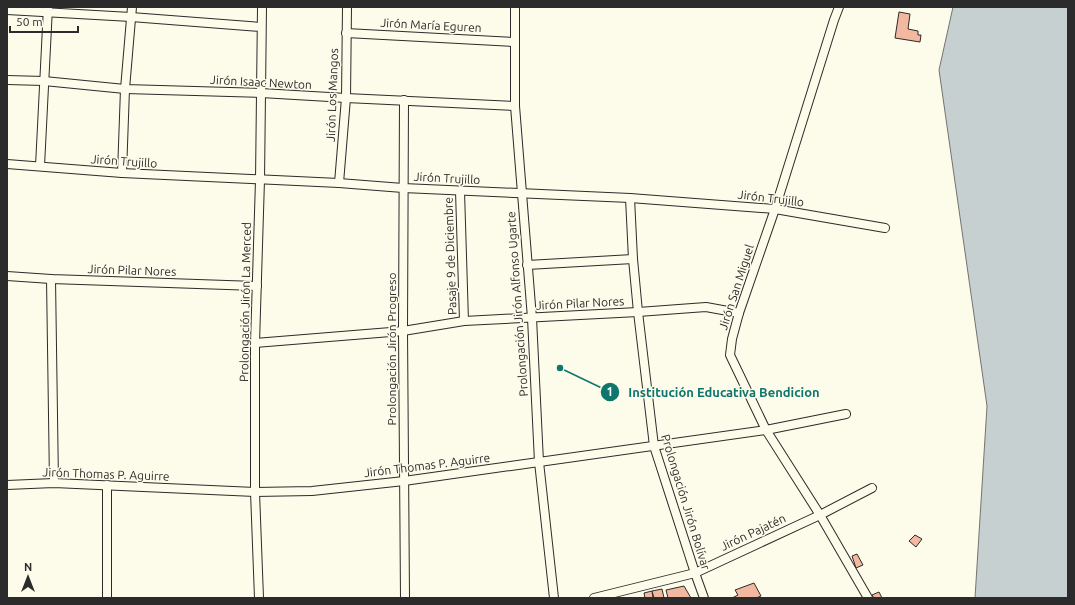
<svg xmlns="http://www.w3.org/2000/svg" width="1075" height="605" font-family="Ubuntu,sans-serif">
<rect width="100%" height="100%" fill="#fdfbea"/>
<path fill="#c7d0d0" stroke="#74746e" d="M953,7H1068V598H975L987,406L939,70Z"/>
<g fill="#f2b8a0" stroke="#2b2b2b">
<path d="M899,12L910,14L908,29L918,31V35H921L920,42L895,38Z"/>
<path d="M915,535L922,539L916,547L909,541Z"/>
<path d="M857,554L863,565L856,568L852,556Z"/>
<path d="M754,583L761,596L756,598H732L738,595L735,590Z"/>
<path d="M684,586L691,598H668L666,590Z"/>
<path d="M662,589L664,598H654L652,591Z"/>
<path d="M652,591L653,598H645L644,593Z"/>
<path d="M879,592L882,598H874L872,595Z"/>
</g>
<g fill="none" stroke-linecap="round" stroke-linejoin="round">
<g stroke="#2b2b2b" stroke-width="10">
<g id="street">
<path d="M515,7V106L532,318L539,462L554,598"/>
<path d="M839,7L834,20L775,209L739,313L732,339L730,355L766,430L820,515L868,598"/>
<path d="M7,10L131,17L261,27"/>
<path d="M346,33L514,42"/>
<path d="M7,80L44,81L125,89L261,93L346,98L515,106"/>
<path d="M404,100L403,331L405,598"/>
<path d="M7,164L122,173L339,183L403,188L630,198L775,209L885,228"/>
<path d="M40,166L48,7"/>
<path d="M122,173L125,89L132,7"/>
<path d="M339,183L346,98L347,7"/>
<path d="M460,191L464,321"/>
<path d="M630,198L633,259L638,312L654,446L695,573L704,598"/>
<path d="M527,265L633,259"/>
<path d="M7,276L51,279L257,286"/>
<path d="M51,279L54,483"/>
<path d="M255,343L403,331L464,321L638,312L706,307L739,313"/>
<path d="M7,485L54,483L255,492L312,491L404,481L766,430L846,414"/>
<path d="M107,485V598"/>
<path d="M259,598L255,492V343L260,180L262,7"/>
<path d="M594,598L695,573L820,515L872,488"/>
</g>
</g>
<use href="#street" stroke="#fdfbea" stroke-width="8"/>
</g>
<g text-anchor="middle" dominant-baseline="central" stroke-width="3" stroke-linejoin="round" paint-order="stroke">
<g font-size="12" fill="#2b2b2b" stroke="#fdfbea">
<text transform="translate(431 25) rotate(3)">Jirón María Eguren</text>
<text transform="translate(261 82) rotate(3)">Jirón Isaac Newton</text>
<text transform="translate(332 95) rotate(-88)">Jirón Los Mangos</text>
<text transform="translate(124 161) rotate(4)">Jirón Trujillo</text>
<text transform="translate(447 178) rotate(3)">Jirón Trujillo</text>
<text transform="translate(771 198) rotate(7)">Jirón Trujillo</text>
<text transform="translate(450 256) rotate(-92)">Pasaje 9 de Diciembre</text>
<text transform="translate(132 270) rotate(2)">Jirón Pilar Nores</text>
<text transform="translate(736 287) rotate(-72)">Jirón San Miguel</text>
<text transform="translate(245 302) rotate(-89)">Prolongación Jirón La Merced</text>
<text transform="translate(580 303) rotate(-3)">Jirón Pilar Nores</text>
<text transform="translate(517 304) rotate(-94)">Prolongación Jirón Alfonso Ugarte</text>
<text transform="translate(391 349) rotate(-90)">Prolongación Jirón Progreso</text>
<text transform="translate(427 465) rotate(-7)">Jirón Thomas P. Aguirre</text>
<text transform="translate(106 474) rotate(2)">Jirón Thomas P. Aguirre</text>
<text transform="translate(686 502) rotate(73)">Prolongación Jirón Bolívar</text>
<text transform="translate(753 532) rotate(-25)">Jirón Pajatén</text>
</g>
</g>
<path fill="none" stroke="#0f766e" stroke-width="1.5" d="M560 368L610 392"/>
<g fill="#0f766e" stroke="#fdfbea" stroke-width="1.5">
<circle cx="560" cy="368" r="4"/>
<circle cx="610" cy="392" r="10"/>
</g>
<g font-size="12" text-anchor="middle" font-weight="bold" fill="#fff">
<text x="610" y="396">1</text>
</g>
<g font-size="13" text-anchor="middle" font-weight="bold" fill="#0f766e" stroke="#fdfbea" stroke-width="3" stroke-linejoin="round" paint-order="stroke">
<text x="724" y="397">Institución Educativa Bendicion</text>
</g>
<rect width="1075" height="605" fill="none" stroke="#2b2b2b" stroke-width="16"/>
<g transform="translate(28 577)" stroke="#fdfbea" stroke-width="3" paint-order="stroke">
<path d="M0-3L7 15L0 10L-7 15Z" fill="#2b2b2b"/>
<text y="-6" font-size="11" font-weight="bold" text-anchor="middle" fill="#2b2b2b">N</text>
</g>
<path d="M10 26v6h68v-6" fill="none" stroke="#2b2b2b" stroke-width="2"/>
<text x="16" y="26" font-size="12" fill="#2b2b2b" stroke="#fdfbea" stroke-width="3" paint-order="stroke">50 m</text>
</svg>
